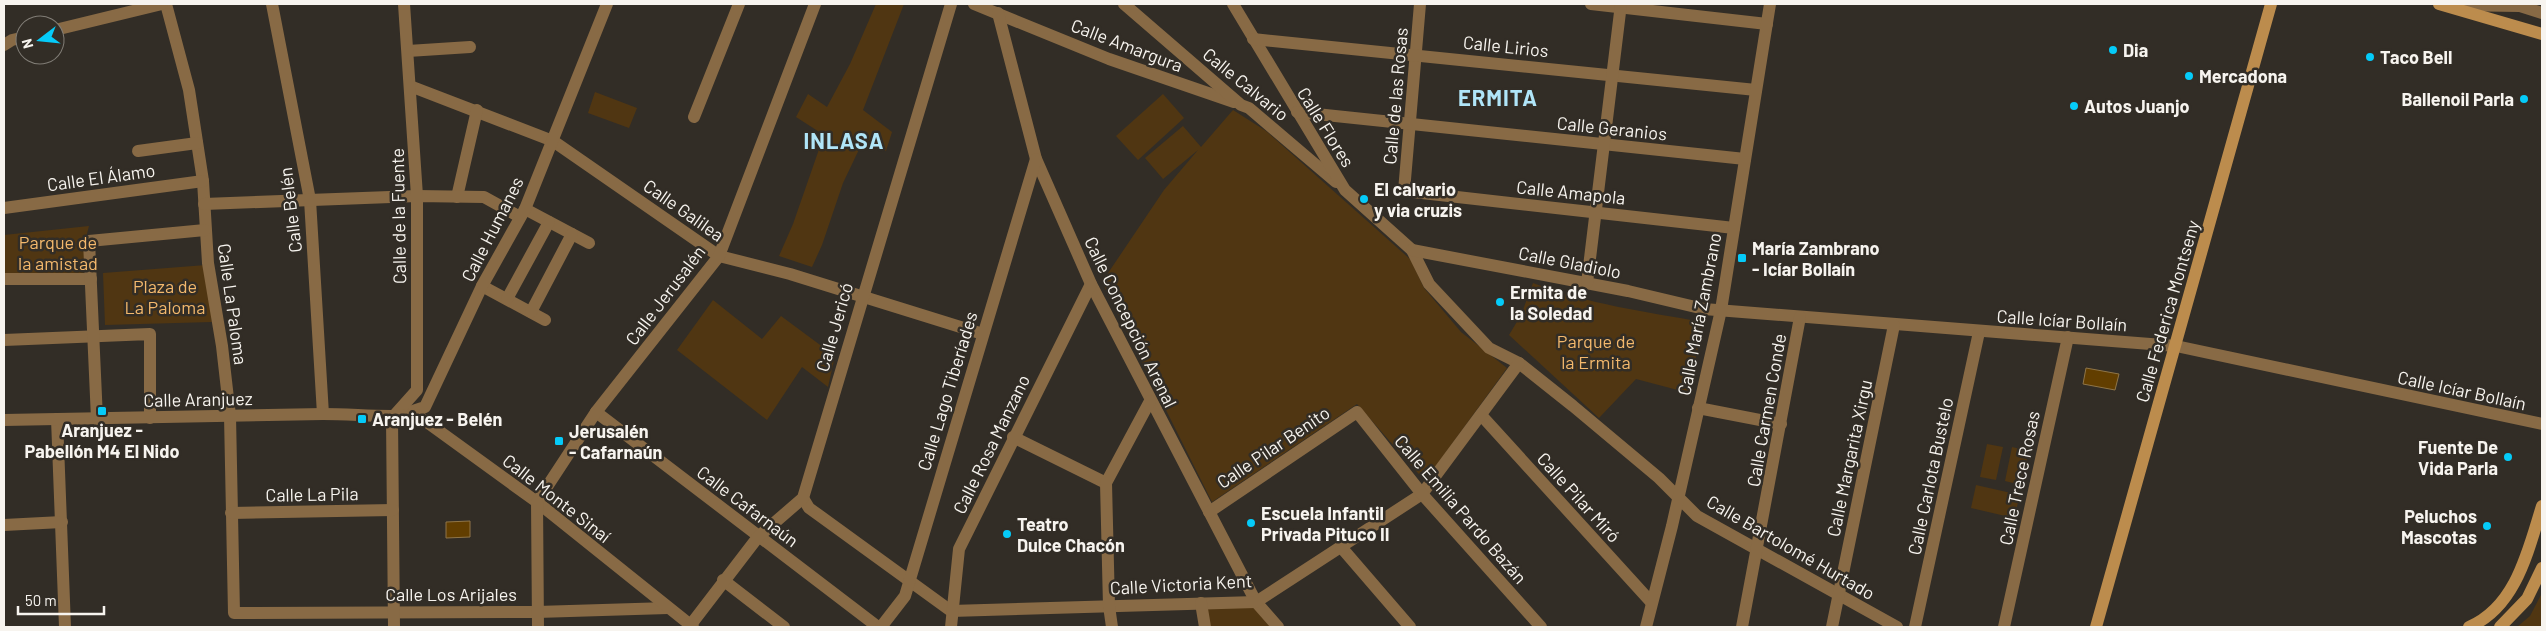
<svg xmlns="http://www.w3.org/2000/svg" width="2546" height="631" font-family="Barlow,sans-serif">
<rect width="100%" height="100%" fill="#322d26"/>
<g fill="#503612">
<path d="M876,4H904L863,110L892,132L886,151L864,139L843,183L822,245L812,267L779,256L793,224L824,135L796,117L808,94L827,107L850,64Z"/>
<path d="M595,92L637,108L629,128L588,113Z"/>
<path d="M1163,94L1184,118L1138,160L1116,136Z"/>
<path d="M1233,110L1266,131L1411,260L1424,288L1461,332L1507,368L1425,481L1357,404L1212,502L1102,282L1164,190L1198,150L1163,179L1145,158L1183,126L1201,147Z"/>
<path d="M89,226L84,245V274L4,277V235Z"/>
<path d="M206,265L212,322L105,325L103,273Z"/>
<path d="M1533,283C1587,304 1647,312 1703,322L1689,393L1636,379L1599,418L1509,335L1521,315Z"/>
<path d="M713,300L762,339L781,316L835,356L828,387L802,367L767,420L677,350Z"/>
<path d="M1987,444L2003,447L1996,480L1980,477Z"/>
<path d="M2012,447L2029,451L2021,485L2005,481Z"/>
<path d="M1976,485L2020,495L2014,518L1971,508Z"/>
<path d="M2542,593V627H2517L2530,616Z"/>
<path d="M1205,605L1253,606L1271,627H1209Z"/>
</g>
<g fill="#623e00" stroke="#8f7548">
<path d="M2086,368L2119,374L2115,390L2083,384Z"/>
<path d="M470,521V537L446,538V522Z"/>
</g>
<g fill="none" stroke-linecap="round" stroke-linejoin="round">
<g stroke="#886a45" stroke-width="12">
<path d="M166,4L189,90L203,181L208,263L222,346L230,416L234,613L537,612L668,608"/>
<path d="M272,4L310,200L323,414"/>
<path d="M974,4L1109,59L1234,102"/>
<path d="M1124,4L1241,105L1249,108L1336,182"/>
<path d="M1233,4L1345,190L1412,250L1429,284L1489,348L1519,363L1573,406L1659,478L1697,516L1897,627"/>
<path d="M1420,4L1404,191L1734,228"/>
<path d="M1591,4L1767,24"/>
<path d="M2451,5L2520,6L2542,13"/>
<path d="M998,13L1036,159L1091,284L1256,602L1278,627"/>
<path d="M55,30L162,4"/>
<path d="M1253,39L1756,90"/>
<path d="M4,45L12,40L25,37"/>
<path d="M408,51L470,47"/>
<path d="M410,86L553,141L719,256L790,274L983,334"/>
<path d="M1297,112L1745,159"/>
<path d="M694,117L739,4"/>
<path d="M138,151L197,143"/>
<path d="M457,197L477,110"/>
<path d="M204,204L417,196L484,197L520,217"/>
<path d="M4,208L203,181"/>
<path d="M525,209L589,243"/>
<path d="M1412,250L1628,291L1704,309L2176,346L2542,424"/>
<path d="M4,279H91"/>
<path d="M1587,283L1621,4"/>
<path d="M482,286L545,320"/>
<path d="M507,299L549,222"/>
<path d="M531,312L572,234"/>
<path d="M4,340L150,334V418"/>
<path d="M1698,408L1781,424"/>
<path d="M596,412L878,627"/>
<path d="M407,413L425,407L482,286L525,209L607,4"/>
<path d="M1481,415L1651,602"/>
<path d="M392,418L417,390V196L404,4"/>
<path d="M392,418L394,627"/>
<path d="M57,419L65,627"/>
<path d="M97,419L89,241L205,230"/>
<path d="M4,420L323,414C355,414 386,418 417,415L537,502L693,627"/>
<path d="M1013,437L1106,483"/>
<path d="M803,498L809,508L951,611L1256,602L1422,494L1519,363"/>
<path d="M537,502L596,412L719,256L815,4"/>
<path d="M537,502L538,627"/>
<path d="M1209,512L1357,412L1422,494L1541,627"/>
<path d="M231,513L393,510"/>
<path d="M4,525L62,522"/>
<path d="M1341,547L1410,627"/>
<path d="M723,580L784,627"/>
<path d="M1201,603L1205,627"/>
<path d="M689,627L758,537L803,498L951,4"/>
<path d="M881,627L905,596L1036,159"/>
<path d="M951,627L959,549L1091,284"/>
<path d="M1112,627L1109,606L1106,483L1150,401"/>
<path d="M1646,627L1672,526L1721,310L1770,4"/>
<path d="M1742,627L1800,317"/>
<path d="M1832,627L1894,325"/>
<path d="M1915,627L1979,332"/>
<path d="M2004,627L2068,337"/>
</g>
<g stroke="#bc8c4d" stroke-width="12">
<path d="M2439,4L2542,34"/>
<path d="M2096,627L2271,4"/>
<path d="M2469,627C2516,607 2528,551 2542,506"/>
<path d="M2500,627L2527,599L2542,568"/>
</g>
</g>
<g fill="#05cbf9" stroke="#322d26" stroke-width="2">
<circle cx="2113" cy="50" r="5"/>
<circle cx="2370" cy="57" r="5"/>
<circle cx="2189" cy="76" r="5"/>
<circle cx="2524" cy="99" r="5"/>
<circle cx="2074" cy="106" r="5"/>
<circle cx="1364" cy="199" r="5"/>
<rect x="1737" y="253" width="10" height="10" rx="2.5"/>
<circle cx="1500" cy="302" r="5"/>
<rect x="97" y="406" width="10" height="10" rx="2.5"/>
<rect x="357" y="414" width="10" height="10" rx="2.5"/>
<rect x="554" y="436" width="10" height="10" rx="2.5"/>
<circle cx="2508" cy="457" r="5"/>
<circle cx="1251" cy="523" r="5"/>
<circle cx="2487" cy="526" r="5"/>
<circle cx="1007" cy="534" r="5"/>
</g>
<g text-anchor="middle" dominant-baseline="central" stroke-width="5" stroke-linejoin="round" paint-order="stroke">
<g font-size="18" fill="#f7f4ef" stroke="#322d26">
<text transform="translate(1127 45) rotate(21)">Calle Amargura</text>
<text transform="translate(1506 46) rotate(6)">Calle Lirios</text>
<text transform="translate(1246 84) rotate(39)">Calle Calvario</text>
<text transform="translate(1395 96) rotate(-85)">Calle de las Rosas</text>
<text transform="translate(1326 127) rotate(58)">Calle Flores</text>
<text transform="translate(1612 128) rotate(6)">Calle Geranios</text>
<text transform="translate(101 177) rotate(-8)">Calle El Álamo</text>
<text transform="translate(1571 192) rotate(6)">Calle Amapola</text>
<text transform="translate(290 210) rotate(-97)">Calle Belén</text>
<text transform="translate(684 210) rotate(35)">Calle Galilea</text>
<text transform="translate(398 216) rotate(-91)">Calle de la Fuente</text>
<text transform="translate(492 229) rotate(-63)">Calle Humanes</text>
<text transform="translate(1570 262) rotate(11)">Calle Gladiolo</text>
<text transform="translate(665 295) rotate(-53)">Calle Jerusalén</text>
<text transform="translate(233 304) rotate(82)">Calle La Paloma</text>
<text transform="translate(2167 311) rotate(-74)">Calle Federica Montseny</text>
<text transform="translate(1699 314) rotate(-79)">Calle María Zambrano</text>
<text transform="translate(2062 320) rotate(4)">Calle Icíar Bollaín</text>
<text transform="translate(1131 322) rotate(64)">Calle Concepción Arenal</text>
<text transform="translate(834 327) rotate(-74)">Calle Jericó</text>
<text transform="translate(2462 390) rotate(12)">Calle Icíar Bollaín</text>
<text transform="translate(947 391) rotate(-73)">Calle Lago Tiberíades</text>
<text transform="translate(198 399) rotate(-1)">Calle Aranjuez</text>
<text transform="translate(1766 410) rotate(-80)">Calle Carmen Conde</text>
<text transform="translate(991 444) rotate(-64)">Calle Rosa Manzano</text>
<text transform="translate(1273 447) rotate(-34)">Calle Pilar Benito</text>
<text transform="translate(1849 458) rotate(-78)">Calle Margarita Xirgu</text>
<text transform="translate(1930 476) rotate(-78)">Calle Carlota Bustelo</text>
<text transform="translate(2019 478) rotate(-78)">Calle Trece Rosas</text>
<text transform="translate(312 494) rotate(-1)">Calle La Pila</text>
<text transform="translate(1579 497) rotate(48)">Calle Pilar Miró</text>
<text transform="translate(557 498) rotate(38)">Calle Monte Sinaí</text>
<text transform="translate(748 506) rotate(37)">Calle Cafarnaún</text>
<text transform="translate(1461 509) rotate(49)">Calle Emilia Pardo Bazán</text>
<text transform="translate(1791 547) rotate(30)">Calle Bartolomé Hurtado</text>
<text transform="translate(1181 584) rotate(-3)">Calle Victoria Kent</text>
<text x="451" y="594">Calle Los Arijales</text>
</g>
<g font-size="18" font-weight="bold" fill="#f7f4ef" stroke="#322d26" text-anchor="start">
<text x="2123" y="50">Dia</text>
<text x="2380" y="57">Taco Bell</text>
<text x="2199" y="76">Mercadona</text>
<text x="2514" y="99" text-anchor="end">Ballenoil Parla</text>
<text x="2084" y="106">Autos Juanjo</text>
<text x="1374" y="189">El calvario<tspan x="1374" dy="21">y via cruzis</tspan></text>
<text x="1752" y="248">María Zambrano<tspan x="1752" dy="21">- Icíar Bollaín</tspan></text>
<text x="1510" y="292">Ermita de<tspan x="1510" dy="21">la Soledad</tspan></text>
<text x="372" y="419">Aranjuez - Belén</text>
<text x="102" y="430" text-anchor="middle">Aranjuez -<tspan x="102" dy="21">Pabellón M4 El Nido</tspan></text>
<text x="569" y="431">Jerusalén<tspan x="569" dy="21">- Cafarnaún</tspan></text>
<text x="2498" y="447" text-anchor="end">Fuente De<tspan x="2498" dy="21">Vida Parla</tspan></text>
<text x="1261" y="513">Escuela Infantil<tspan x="1261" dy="21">Privada Pituco II</tspan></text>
<text x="2477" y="516" text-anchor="end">Peluchos<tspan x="2477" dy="21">Mascotas</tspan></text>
<text x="1017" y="524">Teatro<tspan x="1017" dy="21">Dulce Chacón</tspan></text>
</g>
<g font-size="18" fill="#f3b86c" stroke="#322d26">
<text x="58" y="242">Parque de<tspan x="58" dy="21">la amistad</tspan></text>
<text x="165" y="286">Plaza de<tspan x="165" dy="21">La Paloma</tspan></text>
<text x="1596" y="341">Parque de<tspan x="1596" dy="21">la Ermita</tspan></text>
</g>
<g font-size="22" font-weight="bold" letter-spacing="1" fill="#b0e5f8" stroke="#322d26">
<text x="1498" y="97">ERMITA</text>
<text x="844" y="140">INLASA</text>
</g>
</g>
<rect width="2546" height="631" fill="none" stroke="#f7f4ef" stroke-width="10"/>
<g transform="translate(40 40) rotate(254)"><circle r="24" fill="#322d26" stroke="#817d76"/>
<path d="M0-4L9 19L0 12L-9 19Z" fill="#05cbf9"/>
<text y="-8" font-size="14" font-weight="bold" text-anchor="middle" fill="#f7f4ef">N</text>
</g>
<path d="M18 606v8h86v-8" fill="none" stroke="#f7f4ef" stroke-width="2.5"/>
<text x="25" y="606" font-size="15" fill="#f7f4ef" stroke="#322d26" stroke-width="4" paint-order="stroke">50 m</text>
</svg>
